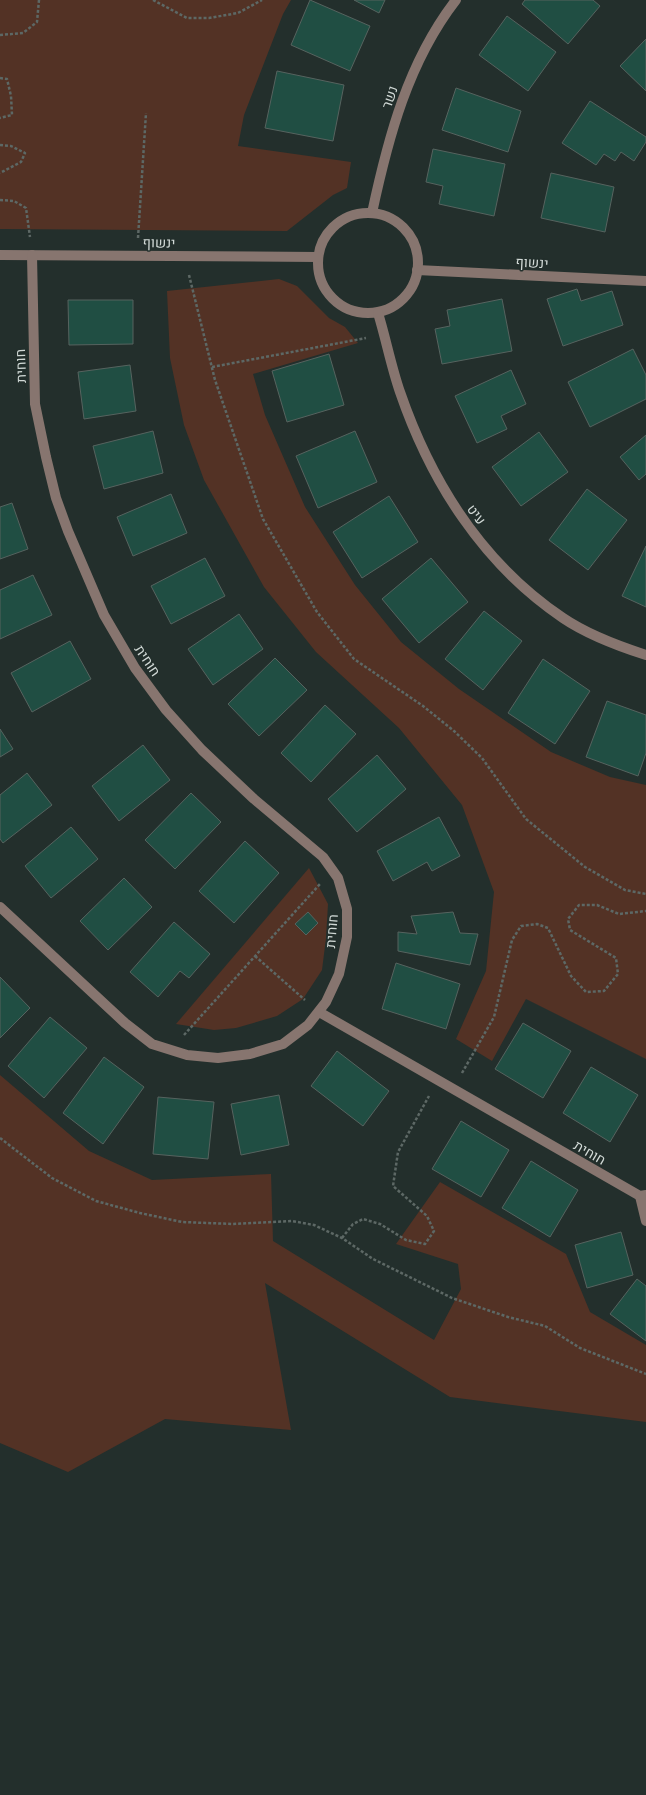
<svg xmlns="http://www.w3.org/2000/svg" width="646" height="1795" font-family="'Titillium Web',Heebo,sans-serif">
<rect width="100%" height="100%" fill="#232f2c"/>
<g fill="#533225">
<path d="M0,0H291L283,14L244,115L238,146L351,162L347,188L333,195L287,231L0,229Z"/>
<path d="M279,279L297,286L329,318L345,327L358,343L253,374L265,415L305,507L355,585L401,642L459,689L551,752L610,777L646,785V1059L526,999L492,1061L456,1039L486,971L494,892L462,805L399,728L316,652L264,587L204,480L184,425L170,358L167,291Z"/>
<path d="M309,868L328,904L326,938L322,970L303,999L277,1016L236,1028L214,1030L176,1024Z"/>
<path d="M0,1075L89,1151L152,1180L271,1174L273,1241L434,1340L461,1289L458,1264L396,1244L440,1182L566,1254L590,1312L646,1345V1422L450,1397L265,1283L291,1430L165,1419L68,1472L0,1443Z"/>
</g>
<g fill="#204e43" stroke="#56635f">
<path d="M310,0L370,26L350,71L291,45Z"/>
<path d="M354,0H385L379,13Z"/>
<path d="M525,0H593L600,6L568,44L522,4Z"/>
<path d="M507,16L556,52L528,91L479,55Z"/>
<path d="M646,39V91L620,66Z"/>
<path d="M277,71L344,85L333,141L265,128Z"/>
<path d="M456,88L521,111L508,152L442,130Z"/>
<path d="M590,101L646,137V142L634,161L621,152L615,161L604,154L596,165L562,143Z"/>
<path d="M433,149L505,164L494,216L439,204L443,186L426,182Z"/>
<path d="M551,173L614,187L605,232L541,218Z"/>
<path d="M577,289L581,301L612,291L623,325L563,346L547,299Z"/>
<path d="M502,299L512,351L442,364L435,329L450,326L447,310Z"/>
<path d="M68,300H133V344L69,345Z"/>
<path d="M633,349L646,375V399L590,427L568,382Z"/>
<path d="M329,354L344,405L287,422L272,371Z"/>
<path d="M130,365L136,411L84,419L78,372Z"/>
<path d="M511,370L526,404L501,416L507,429L477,443L455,396Z"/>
<path d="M153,431L163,473L104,489L93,446Z"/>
<path d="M355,431L377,482L318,508L296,456Z"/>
<path d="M539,432L568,472L521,506L492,467Z"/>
<path d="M646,435V474L639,480L620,457Z"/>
<path d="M587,489L627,520L588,570L549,540Z"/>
<path d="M171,494L187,533L133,556L117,517Z"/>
<path d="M389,496L418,542L362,578L333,532Z"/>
<path d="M12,503L28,549L0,559V507Z"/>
<path d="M646,546V607L622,596Z"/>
<path d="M205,558L225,596L171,624L151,586Z"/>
<path d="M431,558L468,602L419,643L382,599Z"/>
<path d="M33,575L52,615L0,639V590Z"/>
<path d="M484,611L522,641L483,690L445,659Z"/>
<path d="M239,614L263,649L213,685L188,649Z"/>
<path d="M70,641L91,679L32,712L11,673Z"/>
<path d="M275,658L307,690L259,736L228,704Z"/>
<path d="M543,659L590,691L555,744L508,713Z"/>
<path d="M607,701L646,715V753L638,776L586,757Z"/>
<path d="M325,705L356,734L311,782L281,753Z"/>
<path d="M0,729L13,749L0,757Z"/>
<path d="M143,745L170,780L119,821L92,786Z"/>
<path d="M377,755L406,789L357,832L328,799Z"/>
<path d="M27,773L52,805L3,843L0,839V795Z"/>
<path d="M191,793L221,822L175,869L145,840Z"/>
<path d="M439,817L460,856L432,871L427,862L393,881L377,851Z"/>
<path d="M71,827L98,859L51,898L25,866Z"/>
<path d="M245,841L279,873L234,923L199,891Z"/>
<path d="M124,878L152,907L108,950L80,921Z"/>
<path d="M308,912L318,923L306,935L295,924Z"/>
<path d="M453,912L460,933L478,934L470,965L398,951V932L417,934L411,916Z"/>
<path d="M174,922L210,954L189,978L180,971L158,997L130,972Z"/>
<path d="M396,963L460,984L446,1029L382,1009Z"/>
<path d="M0,977L30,1008L0,1038Z"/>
<path d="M50,1017L87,1048L44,1098L8,1066Z"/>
<path d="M523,1023L571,1051L543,1098L495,1069Z"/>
<path d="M337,1051L389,1091L363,1126L311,1086Z"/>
<path d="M104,1057L144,1087L103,1144L63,1113Z"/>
<path d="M591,1067L638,1095L610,1142L563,1113Z"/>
<path d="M279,1095L289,1145L241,1155L231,1104Z"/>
<path d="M158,1097L214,1102L208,1159L153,1154Z"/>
<path d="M461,1121L509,1150L481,1197L432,1169Z"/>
<path d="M531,1161L578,1190L550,1237L502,1208Z"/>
<path d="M621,1232L633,1275L587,1288L575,1245Z"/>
<path d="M637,1279L646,1286V1341L610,1314Z"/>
</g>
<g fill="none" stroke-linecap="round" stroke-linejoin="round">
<g stroke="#5d6865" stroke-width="2.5" stroke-dasharray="3 2" stroke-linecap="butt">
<path d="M153,0L187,18H209L238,13L262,0"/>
<path d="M0,35L23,33L37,22L39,0"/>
<path d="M0,78L7,79L11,96L12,115L0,118"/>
<path d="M0,145L11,146L25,153L21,162L0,173"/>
<path d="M0,200L14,201L26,208L30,237"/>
<path d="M138,238L146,113"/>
<path d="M189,275L215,380L263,519L317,612L354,659L423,706L454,731L482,758L526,819L585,867L625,890L646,894"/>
<path d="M212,367L366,338"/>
<path d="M255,956L305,1000"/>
<path d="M184,1035L320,884"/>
<path d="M462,1073L494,1017L512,940L521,926L537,924L548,928L571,976L586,992L604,991L618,974L616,958L570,930L568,919L579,905H597L619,914L646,911"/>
<path d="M0,1138L52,1178L96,1201L140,1213L182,1222L233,1224L292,1221L314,1225L342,1238L373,1259L452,1298L508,1317L545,1326L580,1348L646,1374"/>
<path d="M342,1238L353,1224L363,1219L380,1224L406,1240L425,1244L434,1231L427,1216L393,1186L398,1152L429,1096"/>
</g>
<g stroke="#87756f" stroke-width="10">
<circle cx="368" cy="263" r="50"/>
<path d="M372,213C388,138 408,62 456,0"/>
<path d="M0,255L318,257"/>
<path d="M417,270L646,281"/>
<path d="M378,313C386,339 391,366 400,392C431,482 483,564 563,618C588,635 618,646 646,655"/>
<path d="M0,907L125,1023L152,1044L187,1055L218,1058L250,1054L283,1044L308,1025L326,1002L339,974L347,937V909L338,878L323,857L254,799L202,750L166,710L135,668L104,615L68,531L56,498L46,457L35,404L32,255"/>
<path d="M319,1012L640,1196L646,1195"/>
<path d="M640,1196L646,1221"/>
</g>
</g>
<g text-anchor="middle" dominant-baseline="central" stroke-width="3" stroke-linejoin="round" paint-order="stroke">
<g font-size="14" fill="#d1d9d6" stroke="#232f2c">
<text transform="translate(389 97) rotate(-71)">נשר</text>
<text transform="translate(159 242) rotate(1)">ינשוף</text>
<text transform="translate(532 262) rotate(3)">ינשוף</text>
<text transform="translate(20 366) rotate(-92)">חוחית</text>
<text transform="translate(477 514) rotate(53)">עיט</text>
<text transform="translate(148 660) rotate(56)">חוחית</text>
<text transform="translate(331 931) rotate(-85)">חוחית</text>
<text transform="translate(590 1152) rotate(30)">חוחית</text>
</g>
</g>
</svg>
